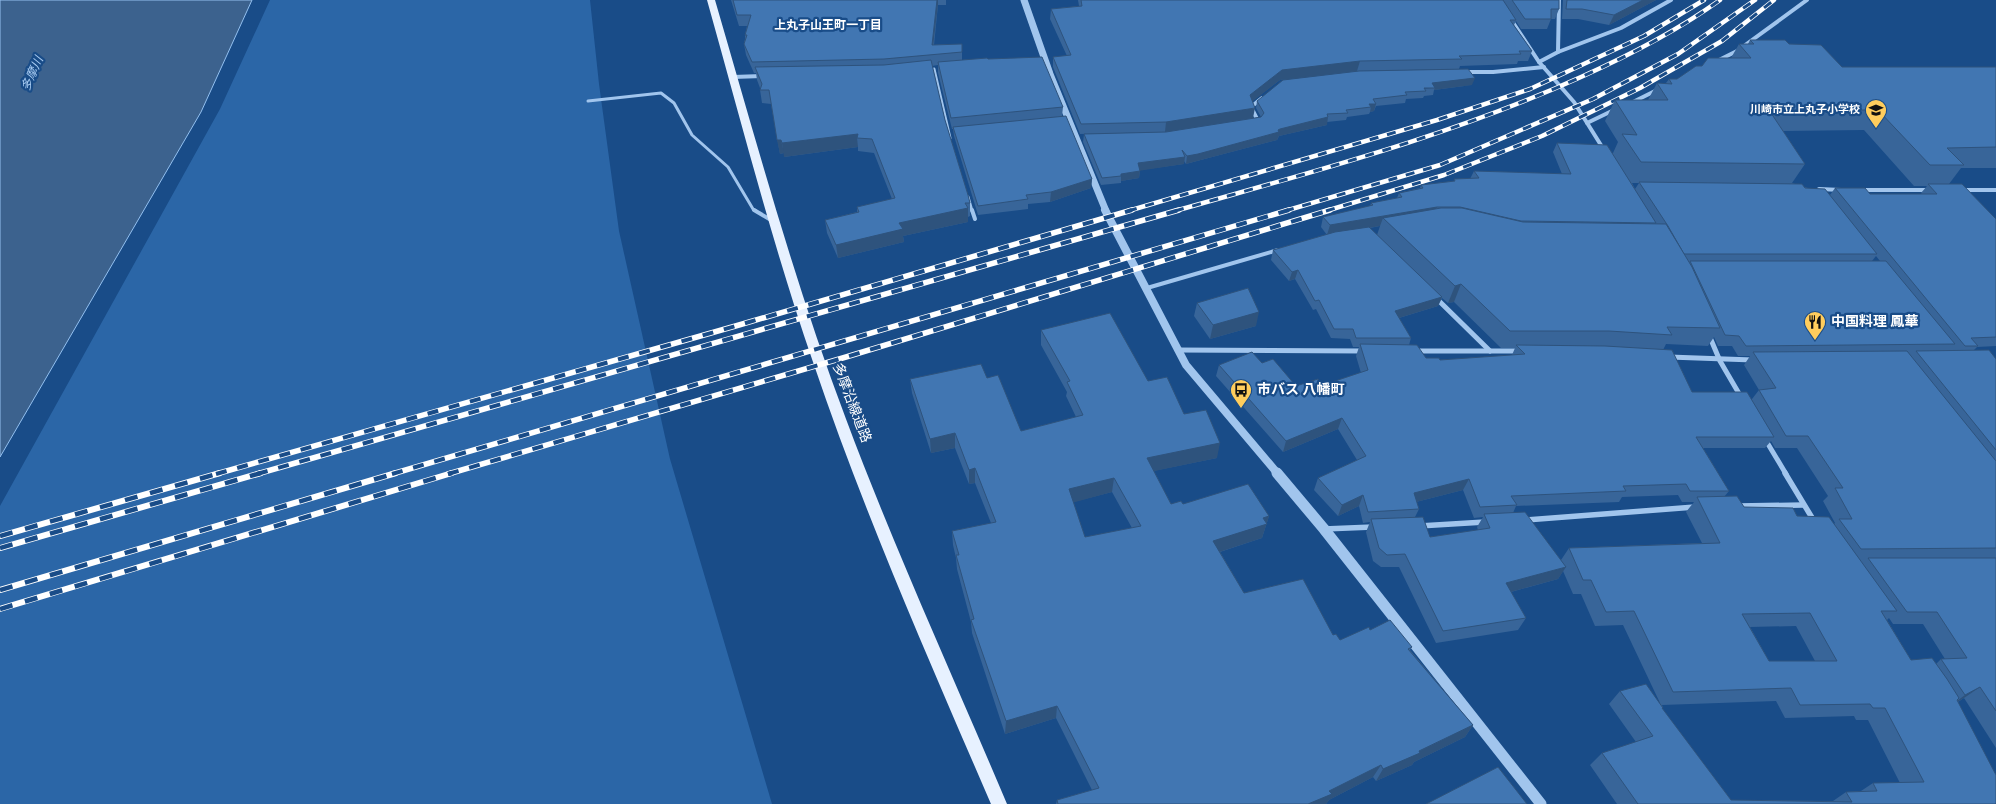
<svg xmlns="http://www.w3.org/2000/svg" width="1996" height="804" font-family="Overpass,'Noto Sans JP',sans-serif">
<rect width="100%" height="100%" fill="#194c88"/>
<path fill="#2b66a7" d="M270,0H590L599,84L619,231L670,459L772,804H0V506L220,109Z"/>
<path fill="#3c628e" stroke="#93c0f0" d="M0,0H252L201,112L0,457Z"/>
<g fill="none" stroke-linecap="round" stroke-linejoin="round">
<g stroke="#a1c5ed" stroke-width="3">
<path d="M934,69L950,138"/>
<path d="M588,101L661,93L674,103L692,135L728,167L753,209L756,211"/>
<path d="M968,197L972,211"/>
</g>
<g stroke="#a1c5ed" stroke-width="4">
<path d="M754,210L771,220"/>
<path d="M972,210L975,219"/>
<path d="M1147,288L1278,250"/>
</g>
<g stroke="#a1c5ed" stroke-width="4">
<path d="M1512,21L1539,62L1574,102L1604,150"/>
<path d="M1558,52L1559,0"/>
<path d="M1717,61L1737,51L1807,0"/>
<path d="M1539,62L1558,52L1621,28L1671,0"/>
<path d="M1465,72H1493L1544,67"/>
<path d="M733,77L762,76"/>
<path d="M1631,103L1657,90"/>
<path d="M1258,121L1251,107L1262,98"/>
<path d="M1587,123L1614,110"/>
<path d="M1819,189L1841,190"/>
<path d="M1859,190H1931"/>
<path d="M1962,190H1996"/>
</g>
<g stroke="#a1c5ed" stroke-width="5">
<path d="M1435,297L1490,351"/>
<path d="M1709,335L1720,361L1741,397"/>
<path d="M1177,350L1363,351"/>
<path d="M1414,351H1518"/>
<path d="M1669,357L1753,360"/>
<path d="M1765,439L1786,474"/>
</g>
<g stroke="#a1c5ed" stroke-width="5.5">
<path d="M1785,473L1814,521"/>
<path d="M1738,506L1803,505"/>
<path d="M1526,520L1695,507"/>
<path d="M1419,526L1485,522"/>
<path d="M1324,529L1373,527"/>
</g>
<path stroke="#a1c5ed" stroke-width="7" d="M1024,0L1050,74L1106,211"/>
<path stroke="#a1c5ed" stroke-width="8" d="M1105,210L1186,365L1278,474"/>
<path stroke="#a1c5ed" stroke-width="11" d="M1277,473L1324,529L1541,804"/>
<path fill="#e7f1ff" fill-rule="evenodd" d="M707,0H715C756,140 794,282 846,419C895,550 953,676 1007,804H991C928,658 864,513 813,362C772,243 741,121 707,0Z"/>
<g stroke="#fff" stroke-width="4.5">
<g id="rail-far2">
<path d="M1128,211L1437,120L1530,89L1644,36L1704,0"/>
<path d="M1175,211C1311,172 1451,136 1581,77C1630,55 1677,31 1720,0"/>
<path d="M1285,211L1440,165L1593,99L1678,54L1755,0"/>
<path d="M1326,211L1444,175L1542,136L1640,88L1722,41L1774,0"/>
</g>
</g>
<g stroke="#fff" stroke-width="5.5">
<g id="rail-far1">
<path d="M216,474L739,325L1132,210"/>
<path d="M257,474L1179,210"/>
<path d="M392,474L1289,210"/>
<path d="M448,474L846,357L1330,210"/>
</g>
</g>
<g stroke="#fff" stroke-width="6">
<g id="rail">
<path d="M0,536L220,473"/>
<path d="M0,548L261,473"/>
<path d="M0,590L396,473"/>
<path d="M0,609L452,473"/>
</g>
</g>
<use href="#rail-far2" stroke="#194c88" stroke-width="3" stroke-dasharray="9" stroke-linecap="butt"/>
<use href="#rail-far1" stroke="#194c88" stroke-width="4" stroke-dasharray="11" stroke-linecap="butt"/>
<use href="#rail" stroke="#194c88" stroke-width="4.5" stroke-dasharray="13" stroke-linecap="butt"/>
</g>
<g fill="#386599" fill-rule="evenodd">
<path d="M731,0H946V5H938L934,45L962,44V60L988,59L1063,107L1062,116L1092,179L1091,188L1050,202L1028,204V209L978,215L954,136L953,129H952L938,73V65L932,66L945,120L970,203V216L968,217V222L903,236L904,242L838,258L827,233L825,220L857,212V207L892,199L874,153L858,151V147L784,157V153L780,154L771,104L762,103L760,90V88L757,80L756,73H754L746,55L744,44L745,39V35L747,26H739Z"/>
<path d="M1078,0H1559V9L1555,19H1551L1547,29H1521L1516,21L1514,25L1532,51L1528,61H1518L1517,64L1460,66L1459,69L1357,71L1280,80L1252,101L1253,118L1165,132L1080,134L1053,67V57L1067,56L1050,19L1051,9L1079,6Z"/>
<path d="M1563,0H1656L1609,25L1578,19H1562Z"/>
<path d="M1750,40L1789,44L1842,67H1996V168H1961L1949,184L1996,219V346L1977,347L1973,351L1996,359V748L1964,698L1958,702L1996,804H1617L1590,765L1602,753L1636,742L1609,704L1620,691L1660,703L1623,625L1595,626L1581,594H1573L1563,571L1558,579L1511,592L1526,618L1518,630L1436,643L1399,567H1381L1373,561L1366,532L1370,522L1363,523L1359,506L1338,516L1314,490L1318,478L1357,460L1338,429L1283,452L1216,376L1219,365L1262,363L1296,386L1323,385L1361,373L1356,356L1359,347H1353L1350,339L1331,338L1316,309L1313,310L1295,279L1289,281L1271,260L1273,250L1327,235L1321,227L1323,217L1370,206L1371,203L1397,198L1399,193L1420,188L1421,185L1454,181V179H1470L1474,171L1562,174L1553,152L1557,143L1613,153L1618,142L1605,121L1615,100H1648L1657,83H1666L1669,79H1677L1702,66L1731,58L1739,44H1748ZM1864,130L1914,186H1927L1921,193L1922,194H1870L1835,188L1830,195L1792,183L1805,164L1783,131ZM1632,183H1639L1635,189ZM1380,226L1377,235L1370,228ZM1876,256L1880,261H1872ZM1442,298L1448,303L1454,302L1501,348H1515L1512,355L1440,360L1426,358L1409,345L1411,338L1399,318L1438,306ZM1714,337L1718,346H1732L1738,356H1750L1744,365L1759,390L1752,399L1692,392L1663,350L1666,344L1708,346ZM1771,441L1775,448H1797L1828,496L1823,501L1835,523L1834,524L1797,516L1744,507L1724,497L1729,491L1703,448H1765ZM1463,490L1474,518L1483,517L1477,527L1478,530L1430,537L1415,517L1419,509L1416,502ZM1678,495L1682,502H1694L1686,512L1702,543L1569,548L1561,560L1513,513L1516,506L1619,502L1622,497ZM1889,618L1893,624H1923L1945,659H1941L1936,664L1911,660L1887,620ZM1796,626L1815,661H1769L1750,627ZM1776,701L1785,718L1854,716L1856,720H1868L1900,783H1873L1861,791L1846,792L1833,801L1731,800L1662,709L1663,708L1662,705Z"/>
<path d="M1472,85L1434,90L1433,95L1424,96L1423,98L1406,99L1405,103L1376,106L1374,111L1370,112L1369,114L1347,117L1346,120L1327,122V125L1279,136L1277,140L1197,161L1186,164L1184,161V164L1140,170L1139,178L1121,181V183L1101,185L1083,142L1084,134L1166,132L1261,117L1256,108L1257,101Z"/>
<path d="M1197,303L1256,326L1210,339L1194,316Z"/>
<path d="M1041,330L1148,381L1184,414L1217,458L1153,471L1171,504H1183L1269,516L1262,538L1220,552L1244,593L1333,635L1340,640L1370,630L1412,647L1410,650L1473,725L1465,737L1414,762L1412,765L1376,781L1373,777L1329,800L1326,804H1056L1057,800L1092,790L1056,718L1005,734L972,633L971,622L957,569L956,558L953,545L952,531L991,523L975,483L969,484L955,448L931,453L912,393L910,379L987,378L1021,431L1076,417L1066,396L1067,392L1041,345ZM1112,492L1132,528L1085,537L1073,502Z"/>
</g>
<g fill="#2e537d">
<path d="M937,0H938V5L932,55V45Z"/>
<path d="M1643,0H1656L1609,25L1614,15Z"/>
<path d="M1360,61L1357,71L1280,80L1248,105L1250,95L1282,70Z"/>
<path d="M1475,78L1472,85L1434,90L1435,88L1432,83Z"/>
<path d="M1369,104H1376L1374,111L1370,112L1371,107Z"/>
<path d="M1255,108L1253,118L1165,132L1166,122Z"/>
<path d="M1328,117L1327,125L1279,136L1277,140L1197,161L1186,164L1187,156L1278,130L1280,129Z"/>
<path d="M858,134L857,138L858,147L784,157L782,143Z"/>
<path d="M777,140H781L784,153L780,154Z"/>
<path d="M1185,157L1184,164L1138,171V163Z"/>
<path d="M1140,171L1139,178L1121,181V174Z"/>
<path d="M1092,179L1091,188L1050,202L1051,192Z"/>
<path d="M1437,207L1433,217L1383,218L1380,226L1327,235L1330,225Z"/>
<path d="M968,208V222L903,236L904,242L838,258L836,245L899,223Z"/>
<path d="M1298,270L1295,279L1289,281L1292,272Z"/>
<path d="M1461,284L1454,302L1448,303L1455,286Z"/>
<path d="M1442,297L1438,306L1392,320L1395,311Z"/>
<path d="M1259,312L1256,326L1210,339L1213,325Z"/>
<path d="M1342,418L1338,429L1283,452L1286,441Z"/>
<path d="M955,433V448L931,453L930,439Z"/>
<path d="M1220,443L1217,458L1145,473L1147,458Z"/>
<path d="M975,468V483L969,484V470Z"/>
<path d="M1114,478L1112,492L1068,504L1069,489Z"/>
<path d="M1469,479L1463,490L1408,504L1414,493Z"/>
<path d="M1363,495L1359,506L1338,516L1342,505Z"/>
<path d="M1269,516L1262,538L1210,555L1213,541L1263,518Z"/>
<path d="M1566,567L1558,579L1499,595L1506,583Z"/>
<path d="M1980,687L1964,698L1949,707L1965,695Z"/>
<path d="M1057,706L1056,718L1005,734L1006,721Z"/>
<path d="M1473,725L1465,737L1414,762L1412,765L1376,781L1383,769Z"/>
<path d="M1381,765L1373,777L1329,800L1326,804H1308L1329,791Z"/>
</g>
<g fill="#4176b2" stroke="#2e537d" fill-rule="evenodd">
<path d="M733,0H937L932,45L962,44V52L884,59L752,62L744,44L747,35H745L751,15H737Z"/>
<path d="M1081,0H1503L1516,20H1510L1532,51H1519L1521,54L1459,56L1462,59L1360,61L1282,70L1250,95L1255,108L1166,122L1081,124L1053,57L1071,55L1051,9L1082,6Z"/>
<path d="M1512,0H1559V9H1551V19H1525Z"/>
<path d="M1567,0H1643L1614,15L1582,9H1566Z"/>
<path d="M1750,40H1785L1789,44L1821,45L1842,67H1996V147L1947,148L1964,165H1930L1878,110H1769L1805,164L1641,162L1622,134L1637,135L1615,100H1668L1657,83L1672,84L1669,79H1677L1696,66H1702L1708,58H1751L1739,44H1754Z"/>
<path d="M1042,57L1063,107L951,118L938,62L987,58L988,59Z"/>
<path d="M931,60L945,120L968,195L970,203H965L968,208L899,223L903,229L836,245L825,220L859,212L857,207L895,198L872,139L857,138L858,134L782,143L781,140H777L769,90H760L762,84L755,67L884,65Z"/>
<path d="M1468,69L1475,78L1432,83L1435,88H1424L1426,91L1405,92L1407,95L1373,99L1376,104H1369L1371,107L1346,110L1348,113L1327,114L1328,117L1280,129L1278,130L1279,132L1198,154L1187,156L1182,150L1185,157L1138,163L1140,171L1121,174V176L1102,178L1084,134L1166,132L1261,117L1264,113L1257,101L1283,80L1359,71Z"/>
<path d="M1066,116L1092,179L1051,192L1026,195L1028,199L978,206L953,127Z"/>
<path d="M1557,143L1607,145L1656,223L1521,221L1460,207H1437L1330,225L1323,217L1373,205L1371,203L1402,197L1399,193L1423,188L1421,185L1455,181L1454,179L1479,178L1474,171L1571,174Z"/>
<path d="M1639,182L1802,184L1805,188L1825,189L1877,254H1684L1668,226Z"/>
<path d="M1928,184H1962L1996,219V337L1971,338L1978,346H1965L1835,188H1865L1870,194H1937Z"/>
<path d="M1441,208H1462L1523,222L1666,224L1692,267L1720,328L1667,327L1672,335L1609,331H1510L1461,284L1455,286L1383,218Z"/>
<path d="M1369,227L1442,297L1395,311L1411,338H1356L1353,329H1334L1319,300L1315,301L1298,270L1292,272L1273,250L1335,232Z"/>
<path d="M1690,261H1886L1955,344L1746,346L1739,336L1725,335Z"/>
<path d="M1248,288L1259,312L1213,325L1197,303Z"/>
<path d="M1110,313L1148,381L1167,377L1184,414L1206,410L1220,443L1147,458L1171,504L1181,501L1183,504L1248,484L1269,516L1263,518L1267,524L1213,541L1244,593L1303,579L1333,635L1336,634L1340,640L1369,627L1370,630L1390,620L1412,647L1408,649L1473,725L1419,751L1420,753L1383,769L1381,765L1329,791L1332,794L1308,804H1058L1057,800L1099,788L1057,706L1006,721L971,620L974,619L956,555H959L952,531L996,522L975,468L969,470L955,433L930,439L910,379L981,364L987,378L998,375L1021,431L1083,415L1067,382L1070,381L1041,330ZM1114,478L1141,526L1085,537L1069,489Z"/>
<path d="M1360,344L1417,345L1426,358H1439L1440,360L1525,354L1516,345L1605,346L1672,350L1692,392H1747L1774,437H1696L1729,491H1690L1686,484L1623,486L1626,491L1511,496L1517,505L1480,507L1469,479L1414,493L1419,509L1368,512L1363,495L1342,505L1318,478L1366,456L1342,418L1286,441L1219,365L1252,352L1262,363L1273,359L1296,386L1318,379L1323,385L1368,370Z"/>
<path d="M1989,350L1996,359V450L1916,351Z"/>
<path d="M1907,351L1996,461V548L1861,549L1839,519H1852L1835,488H1843L1808,436H1786L1759,390L1776,388L1753,352Z"/>
<path d="M1737,496L1744,507L1793,508L1797,516L1829,517L1897,611H1881L1911,660L1932,658L1947,679L1959,698L1957,700L1996,775V804H1637H1638L1602,753L1653,736L1620,691L1646,684L1663,708H1662L1731,800L1852,802L1846,792L1877,791L1873,783L1924,782L1885,708H1873L1870,704L1800,705L1791,688L1673,692L1634,611L1606,612L1591,580H1583L1569,548L1720,543L1697,497ZM1810,613L1837,661H1769L1742,614Z"/>
<path d="M1525,512L1566,567L1506,583L1526,618L1443,631L1405,554L1387,555L1379,548L1371,519L1423,517L1430,537L1490,528L1484,514Z"/>
<path d="M1868,558H1996V711L1980,687L1965,695L1941,659L1967,658L1937,612H1907Z"/>
<path d="M1498,767L1527,804H1426Z"/>
</g>
<defs>
<g id="school-pin" transform="scale(1.125)"><path d="M0 17L-7.5 6A9.5 9.5 0 1 1 7.5 6Z" fill="#ffcd5d" stroke="#194c88"/><path d="M0-5L7-2L0 1L-7-2ZM-4 1L0 2.5L4 1V4Q0 6-4 4Z" fill="#111"/></g>
<g id="restaurant-pin" transform="scale(1.125)"><path d="M0 17L-7.5 6A9.5 9.5 0 1 1 7.5 6Z" fill="#ffcd5d" stroke="#194c88"/><path d="M-5-6h1v4h1v-4h1v4h1v-4h1v5L-1.5 .5V6h-2V.5L-5-1ZM5-6V6H3V1.5H1.5Q1.5-4 5-6Z" fill="#111"/></g>
<g id="bus-pin" transform="scale(1.125)"><path d="M0 17L-7.5 6A9.5 9.5 0 1 1 7.5 6Z" fill="#ffcd5d" stroke="#194c88"/><path d="M-5-6H5V4H4V6H2V4H-2V6H-4V4H-5ZM-3.5-4V0h7V-4ZM-3.5 1.2v1.5H-2V1.2ZM2 1.2v1.5H3.5V1.2Z" fill="#111"/></g>
</defs>
<g fill-rule="evenodd">
<use href="#school-pin" x="1876" y="110"/>
<use href="#restaurant-pin" x="1815" y="322"/>
<use href="#bus-pin" x="1241" y="390"/>
</g>
<g text-anchor="middle" dominant-baseline="central" stroke-width="4.5" stroke-linejoin="round" paint-order="stroke">
<g font-size="11" font-weight="bold" fill="#fff" stroke="#194c88" text-anchor="end">
<text x="1860" y="110">川崎市立上丸子小学校</text>
</g>
<g font-size="12" font-weight="bold" fill="#fff" stroke="#194c88">
<text x="828" y="26">上丸子山王町一丁目</text>
</g>
<g font-size="12" font-style="italic" fill="#accff5" stroke="#194c88">
<text transform="translate(33 74) rotate(-66)">多摩川</text>
</g>
<g font-size="14" font-weight="bold" fill="#fff" stroke="#194c88" text-anchor="start">
<text x="1831" y="322">中国料理 鳳華</text>
<text x="1257" y="390">市バス 八幡町</text>
</g>
<g font-size="14" fill="#fff" stroke="#194c88">
<text transform="translate(851 403) rotate(69)">多摩沿線道路</text>
</g>
</g>
</svg>
